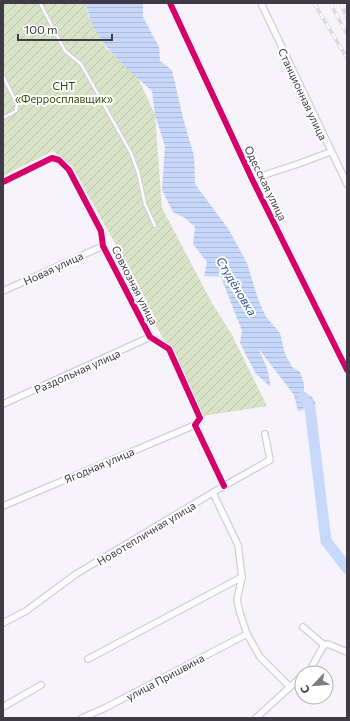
<svg xmlns="http://www.w3.org/2000/svg" width="350" height="721" font-family="Commissioner,sans-serif">
<defs>
<pattern id="garden-furrows" width="10" height="10" patternUnits="userSpaceOnUse"><rect width="10" height="10" fill="#d7e2c7"/><path d="M-1 1l2-2M0 10L10 0M9 11l2-2" fill="none" stroke="#bac3ac"/></pattern>
<pattern id="water-rules" width="6" height="5" patternUnits="userSpaceOnUse"><rect width="6" height="5" fill="#c8d8fb"/><path d="M0 2.5h6" fill="none" stroke="#adbad8"/></pattern>
</defs>
<rect width="100%" height="100%" fill="#f6f3fa"/>
<path fill="url(#garden-furrows)" d="M3,3H86L88,15L106,48L138,78L155,115L162,208L212,303L232,335L267,406L202,416L157,327L130,295L115,261L116,245L72,166L53,151L3,176Z"/>
<path fill="url(#water-rules)" d="M86,3H143V17L159,47L160,61L172,70L183,118L194,156L195,184L229,230L247,263L258,299L266,317L280,333L285,354L292,367L300,372L304,384V392L312,397L316,404L310,408L298,411L294,395L258,348L267,368L271,387L256,374L240,343L242,331L221,277L204,276L207,262L193,244L195,227L185,218L173,212L162,190L165,146L155,115L152,91C124,65 93,43 86,3Z"/>
<g fill="none" stroke-linecap="round" stroke-linejoin="round">
<path stroke="#c8d8fb" stroke-width="11" d="M303,397L310,408L326,541L347,568"/>
<g stroke="#d2ced7" stroke-width="4.5">
<g id="service">
<path d="M40,3L65,51L81,64L131,153L138,172L145,204L155,226"/>
<path d="M3,76L17,104L16,111L3,118"/>
</g>
</g>
<g stroke="#d2ced7" stroke-width="8">
<g id="minor">
<path d="M170,3L252,179L347,370"/>
<path d="M261,3L347,184"/>
<path d="M252,179L298,164L330,152"/>
<path d="M3,182L52,158L59,160L69,170L101,231L103,246L150,337L169,349L200,418L195,425L224,486"/>
<path d="M3,291L103,246"/>
<path d="M3,404L150,337"/>
<path d="M213,493L238,545L242,577L237,600L240,613L247,634L260,657L290,687"/>
<path d="M3,506L195,425"/>
<path d="M3,623L26,611L76,574L224,486L270,460L265,434"/>
<path d="M303,627L324,645"/>
<path d="M88,659L242,577"/>
<path d="M306,673L311,668L324,645L328,644L347,652"/>
<path d="M3,707L41,685"/>
<path d="M82,718L105,708L247,634"/>
<path d="M256,718L302,676"/>
</g>
</g>
<use href="#service" stroke="#fefdfe" stroke-width="2.5"/>
<use href="#minor" stroke="#fefdfe" stroke-width="5.5"/>
<g stroke="#dadadb" stroke-width="3.5">
<g id="rail">
<path d="M314,3L347,58"/>
<path d="M330,3L347,34"/>
<path d="M341,3L347,19"/>
</g>
</g>
<use href="#rail" stroke="#fff" stroke-width="2" stroke-dasharray="6" stroke-linecap="butt"/>
<g stroke="#fff" stroke-width="8">
<g id="cycleway">
<path d="M170,3L252,179L347,370"/>
<path d="M3,182L52,158L59,160L69,170L101,231L103,246L150,337L169,349L200,418L195,425L224,486"/>
</g>
</g>
<use href="#cycleway" stroke="#d6006c" stroke-width="6"/>
</g>
<g text-anchor="middle" dominant-baseline="central" stroke-width="4" stroke-linejoin="round" paint-order="stroke">
<g font-size="11" fill="#334901" stroke="#fff">
<text x="64" y="85">СНТ<tspan x="64" dy="13">«Ферросплавщик»</tspan></text>
</g>
<g font-size="11" fill="#403a47" stroke="#fff">
<text transform="translate(303 94) rotate(65)">Станционная улица</text>
<text transform="translate(266 183) rotate(64)">Одесская улица</text>
<text transform="translate(53 268) rotate(-25)">Новая улица</text>
<text transform="translate(135 285) rotate(63)">Совхозная улица</text>
<text transform="translate(77 371) rotate(-24)">Раздольная улица</text>
<text transform="translate(99 465) rotate(-23)">Ягодная улица</text>
<text transform="translate(146 533) rotate(-31)">Новотепличная улица</text>
<text transform="translate(165 677) rotate(-28)">улица Пришвина</text>
</g>
<g font-size="12" font-style="italic" fill="#335196" stroke="#fff">
<text transform="translate(237 286) rotate(59)">Студёновка</text>
</g>
</g>
<rect width="350" height="721" fill="none" stroke="#403a47" stroke-width="8"/>
<g transform="translate(314 685) rotate(244)"><circle r="19" fill="#ffffff" stroke="#b3b0b5"/>
<path d="M0-3L7 15L0 10L-7 15Z" fill="#807b86"/>
<text y="-6" font-size="11" font-weight="bold" text-anchor="middle" fill="#403a47">С</text>
</g>
<path d="M18 34v6h94v-6" fill="none" stroke="#403a47" stroke-width="2"/>
<text x="24" y="34" font-size="12" fill="#403a47" stroke="#ffffff" stroke-width="3" paint-order="stroke">100 m</text>
</svg>
